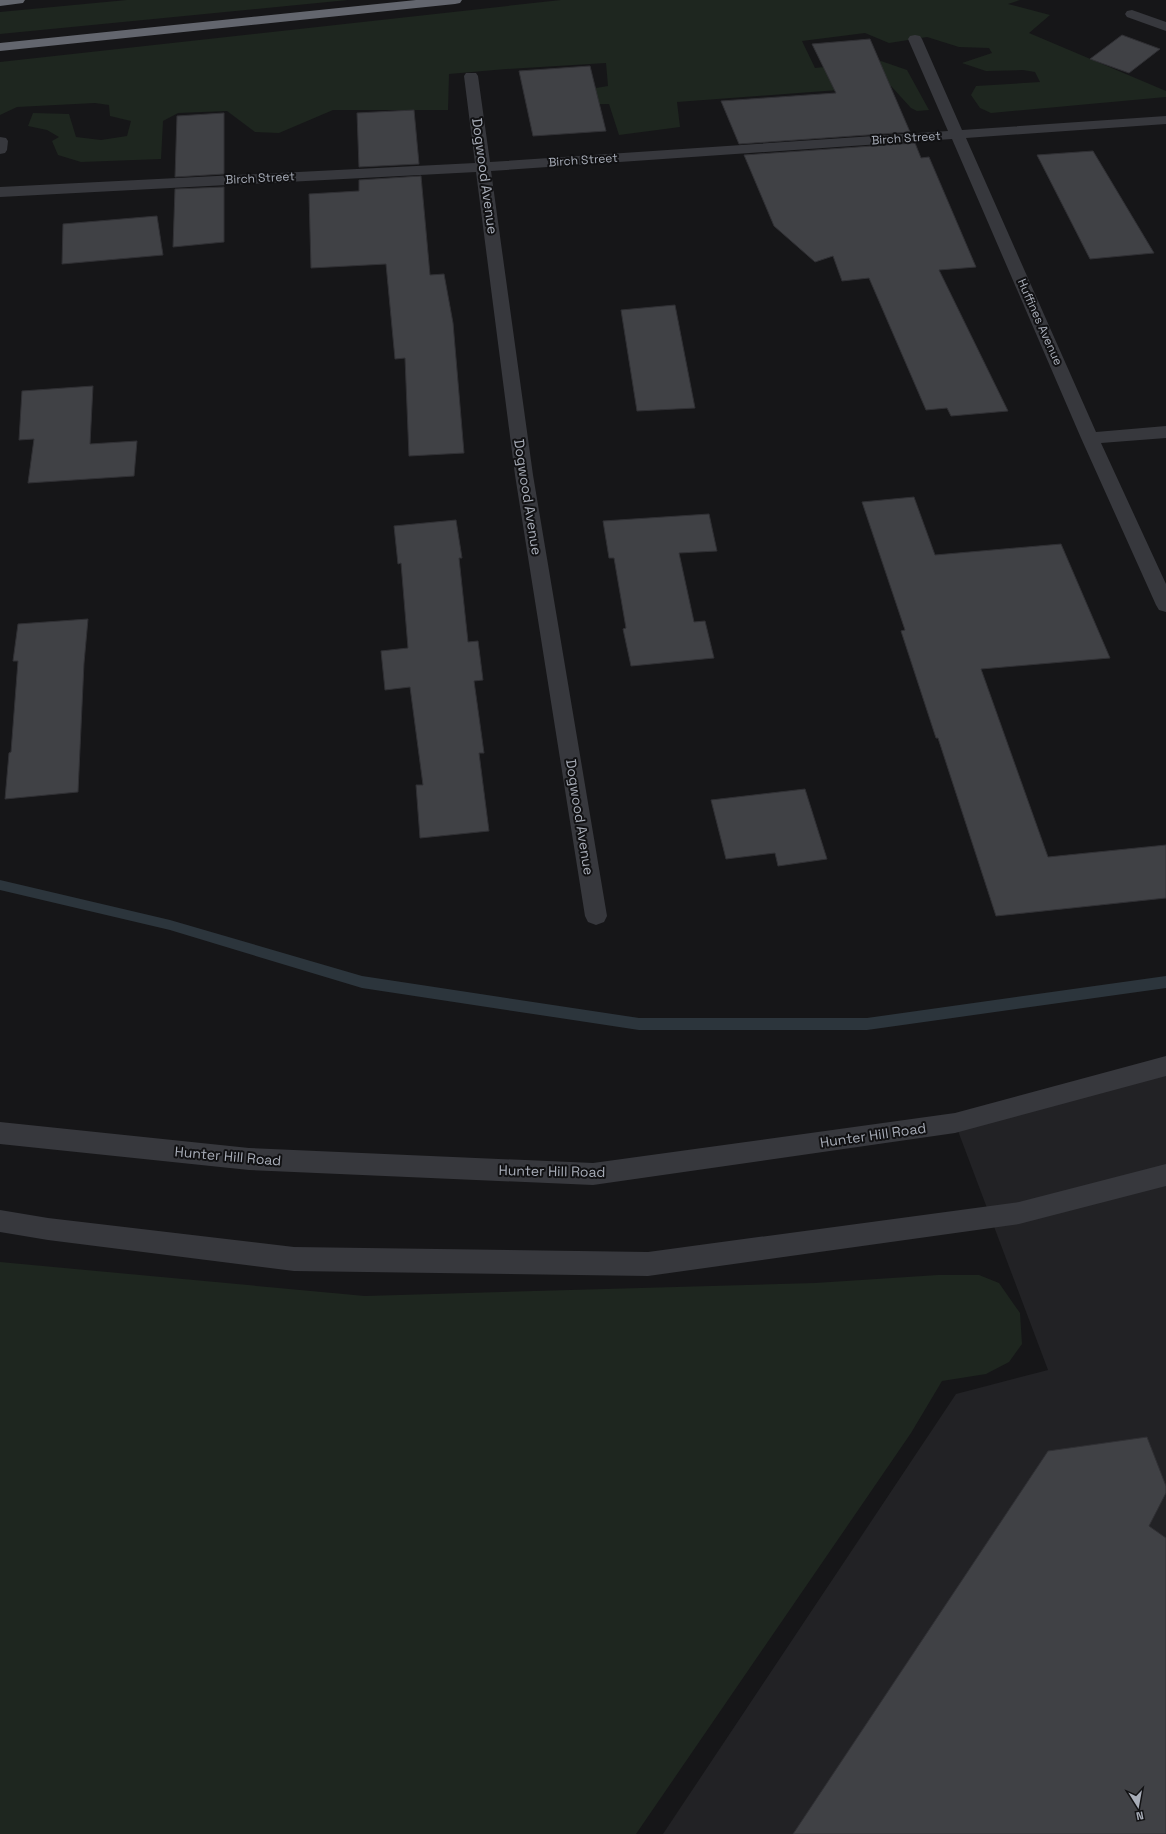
<svg xmlns="http://www.w3.org/2000/svg" width="1166" height="1834" font-family="'Space Grotesk',sans-serif">
<rect width="100%" height="100%" fill="#161618"/>
<path fill="#222225" d="M1166,1066V1834H663L956,1394L1048,1370L955,1123Z"/>
<g fill="#1e261f">
<path d="M127,0H348L0,34V12Z"/>
<path d="M561,0H1020L1008,4L1050,15L1029,33L1166,91V97L991,113L980,108L971,95L976,86L1040,82L1035,72L1023,70L986,71L962,63L992,53L989,48L959,47L927,37L889,43L865,33L802,41L815,68L881,61L907,70L929,110L917,111L911,108L891,86L677,102L680,127L619,135L609,104L543,105L542,97L608,86L606,63L506,69L449,74L448,110H333L279,133L255,132L227,111L178,113L163,121L161,159L81,162L58,155L52,141L59,137L47,130L28,126L33,113L69,114L76,137L101,140L127,136L131,121L110,116L109,105L95,103L17,107L0,115V62Z"/>
<path d="M0,1262L365,1296L815,1283L938,1275H979L999,1283L1020,1313L1022,1344L1009,1362L986,1374L942,1381L911,1433L636,1834H0Z"/>
</g>
<g fill="none" stroke-linecap="round" stroke-linejoin="round">
<path fill="#2c353c" fill-rule="evenodd" d="M0,880L170,920L362,976L639,1018H867L1166,976V988L867,1030H639L362,988L170,930L0,890Z"/>
</g>
<g fill="#404145" stroke="#303034">
<path d="M1122,35L1160,49L1129,73L1090,59Z"/>
<path d="M870,39L910,132L739,144L721,101L836,93L812,44Z"/>
<path d="M590,66L606,131L533,136L519,71Z"/>
<path d="M414,110L419,164L359,167L357,113Z"/>
<path d="M224,113V174L175,177L177,116Z"/>
<path d="M915,143L921,158L929,157L976,267L939,270L1008,411L951,416L947,408L926,410L869,278L842,281L833,256L815,262L774,226L744,155Z"/>
<path d="M1093,151L1154,253L1090,259L1037,155Z"/>
<path d="M421,176L430,275L444,274L453,323L464,453L409,456L405,358L395,359L386,264L311,268L309,194L359,191V180Z"/>
<path d="M224,187V242L173,247L175,189Z"/>
<path d="M157,216L163,255L62,264L63,224Z"/>
<path d="M675,305L695,408L637,411L621,310Z"/>
<path d="M93,386L90,444L137,441L134,476L28,483L34,439L19,440L22,391Z"/>
<path d="M914,497L935,555L1061,544L1110,658L981,669L1048,857L1166,845V898L996,916L938,738H936L901,631L905,630L862,502Z"/>
<path d="M709,514L717,551L679,553L694,622L705,621L714,658L631,666L623,629L626,628L614,558H609L603,521Z"/>
<path d="M456,520L462,558H459L468,642L478,641L483,680L474,681L484,753H479L489,831L420,838L416,785H423L410,687L385,690L381,651L408,648L401,563L398,564L394,526Z"/>
<path d="M88,619L84,663L78,792L5,799L9,753L11,752L18,661H13L18,624Z"/>
<path d="M805,789L827,859L778,866L775,853L726,859L711,800Z"/>
<path d="M1147,1437L1166,1486V1493L1149,1526L1166,1538V1834H793L1048,1451Z"/>
</g>
<g fill="none" stroke-linecap="round" stroke-linejoin="round">
<g fill="#37383d" fill-rule="evenodd">
<path d="M1132,10L1166,22V31L1127,17L1125,14L1127,11Z"/>
<path d="M915,35L920,36L922,39L962,130L1166,116V124L966,138L1096,432L1166,426V438L1101,443L1166,584V612L1159,610L1156,605L1081,438L952,139L491,171L533,475L607,916L604,922L596,925L588,922L585,916L515,475L476,172L0,197V187L475,163L464,76L466,73H476L478,76L490,162L948,131L908,39L910,36Z"/>
<path d="M0,137L6,138L8,141L7,150L5,153L0,154Z"/>
</g>
<g fill="#37383d" fill-rule="evenodd">
<path d="M1166,1056V1076L955,1133L593,1185L249,1170L0,1144V1122L249,1148L593,1163L955,1113Z"/>
<path d="M1166,1164V1186L1019,1224L648,1276L294,1271L48,1240L0,1232V1210L48,1218L294,1247L648,1252L1019,1202Z"/>
</g>
<g fill="#63666e" fill-rule="evenodd">
<path d="M0,0H25L23,3L0,6Z"/>
<path d="M416,0H462L460,3L455,4L0,51V43Z"/>
</g>
</g>
<g text-anchor="middle" dominant-baseline="central" stroke-width="4" stroke-linejoin="round" paint-order="stroke">
<g font-size="12" fill="#a8adb8" stroke="#111113">
<text transform="translate(906 138) rotate(-4)">Birch Street</text>
<text transform="translate(583 160) rotate(-4)">Birch Street</text>
<text transform="translate(260 178) rotate(-3)">Birch Street</text>
<text transform="translate(1040 322) rotate(66)">Huffines Avenue</text>
</g>
<g font-size="14" fill="#a8adb8" stroke="#111113">
<text transform="translate(485 176) rotate(82)">Dogwood Avenue</text>
<text transform="translate(528 497) rotate(81)">Dogwood Avenue</text>
<text transform="translate(580 817) rotate(81)">Dogwood Avenue</text>
<text transform="translate(873 1135) rotate(-8)">Hunter Hill Road</text>
<text transform="translate(228 1156) rotate(5)">Hunter Hill Road</text>
<text transform="translate(552 1171) rotate(1)">Hunter Hill Road</text>
</g>
</g>
<g transform="translate(1138 1806) rotate(169)" stroke="#111113" stroke-width="3" paint-order="stroke">
<path d="M0-3L7 15L0 10L-7 15Z" fill="#a8adb8"/>
<text y="-6" font-size="11" font-weight="bold" text-anchor="middle" fill="#a8adb8">N</text>
</g>
</svg>
